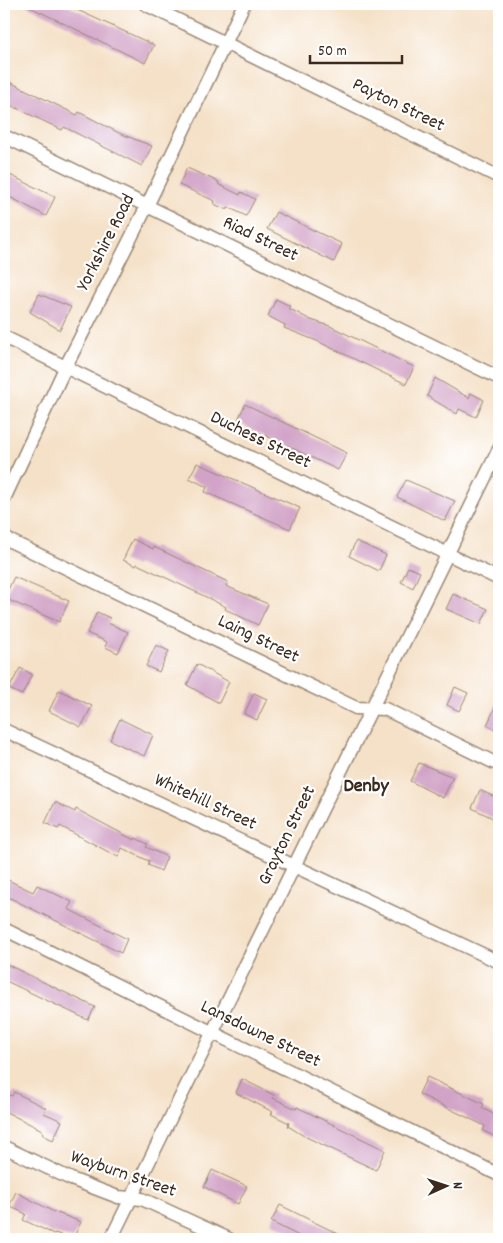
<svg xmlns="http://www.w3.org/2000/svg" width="503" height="1243" font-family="Dekko,sans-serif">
<rect width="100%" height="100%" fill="#fff"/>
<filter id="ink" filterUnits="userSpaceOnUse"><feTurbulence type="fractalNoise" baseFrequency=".02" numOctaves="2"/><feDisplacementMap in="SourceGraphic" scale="10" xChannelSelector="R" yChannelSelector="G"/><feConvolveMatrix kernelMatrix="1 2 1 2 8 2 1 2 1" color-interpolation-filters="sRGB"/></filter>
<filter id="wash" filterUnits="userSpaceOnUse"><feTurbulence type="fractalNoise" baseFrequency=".0096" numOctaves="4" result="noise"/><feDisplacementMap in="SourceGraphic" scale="20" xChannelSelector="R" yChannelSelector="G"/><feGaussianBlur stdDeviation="1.12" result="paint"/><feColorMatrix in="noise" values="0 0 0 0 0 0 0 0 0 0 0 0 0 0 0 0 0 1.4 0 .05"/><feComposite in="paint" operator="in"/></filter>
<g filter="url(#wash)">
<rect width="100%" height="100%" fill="#f5e1c8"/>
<g id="blocks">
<g fill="#d1a3c7">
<path d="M24,4H64L154,45L145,63Z"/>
<path d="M4,79L77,115L79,112L119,133L152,146L142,166L64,127L62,130L4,102Z"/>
<path d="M187,168L219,182L218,184L240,195L241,192L255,199L246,216L228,207L227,210L214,204L215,201L179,185Z"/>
<path d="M4,172L55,197L46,216L4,194Z"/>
<path d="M276,212L342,244L334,262L267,229Z"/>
<path d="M39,294L71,307L60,330L30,312Z"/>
<path d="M276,299L290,306L288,308L311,320L330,326L414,367L406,384L317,341L284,328L285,325L268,316Z"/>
<path d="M435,378L469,398L471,393L484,400L476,417L459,409L457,414L427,396Z"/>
<path d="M245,404L347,453L338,470L237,422Z"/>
<path d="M197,463L300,508L290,529L205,492L207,487L189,478Z"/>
<path d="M406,480L455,501L445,521L397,497Z"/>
<path d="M133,539L153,549L154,547L228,582L226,586L268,604L258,625L225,609L226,607L198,593L137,564L136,566L123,560Z"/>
<path d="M356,541L386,555L379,571L349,556Z"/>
<path d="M408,567L420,572L413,588L401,582Z"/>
<path d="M14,577L69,601L59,622L4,598Z"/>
<path d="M453,594L488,609L481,624L446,609Z"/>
<path d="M97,612L110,618L108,623L128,632L118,653L105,647L107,642L87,633Z"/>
<path d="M156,645L169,651L159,672L146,666Z"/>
<path d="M197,664L229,682L219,703L187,685Z"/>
<path d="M20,668L32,674L22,695L9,689Z"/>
<path d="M455,687L468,693L459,711L447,705Z"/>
<path d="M59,690L92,706L81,727L49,711Z"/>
<path d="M254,693L267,699L257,720L244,714Z"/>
<path d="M499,699V731L487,725Z"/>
<path d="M120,719L153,735L144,756L110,740Z"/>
<path d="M419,763L453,777L443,798L410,781Z"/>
<path d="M480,790L499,799V821L472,808Z"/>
<path d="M55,802L75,812L76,809L134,840L135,838L148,844L146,847L167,857L161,871L148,865L149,861L122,848L118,857L60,826L58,829L45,823Z"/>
<path d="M4,878L33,892L37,885L72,902L68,909L127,939L121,953L4,895Z"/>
<path d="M4,963L95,1007L88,1020L4,980Z"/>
<path d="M427,1077L484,1104L482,1108L499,1117V1130L496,1137L483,1131L485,1126L419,1094Z"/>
<path d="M242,1079L274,1095L273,1098L296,1109L297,1107L385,1150L376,1170L304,1136L288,1126L289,1123L271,1114L273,1112L236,1093Z"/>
<path d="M14,1092L46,1108L44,1113L62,1121L53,1140L43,1135L42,1130L4,1111V1093L12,1096Z"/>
<path d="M212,1170L247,1186L238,1204L204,1187Z"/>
<path d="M16,1192L52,1211L81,1222L73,1239L55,1233L54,1234L23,1220L26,1214L9,1206Z"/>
<path d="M280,1205L316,1223L349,1239H305L271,1222Z"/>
</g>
</g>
</g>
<g filter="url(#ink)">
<use href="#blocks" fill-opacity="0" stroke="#988673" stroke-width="1"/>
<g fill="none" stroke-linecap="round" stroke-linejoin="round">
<g stroke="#988673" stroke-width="15">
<g id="street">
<path d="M145,4L499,177"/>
<path d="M4,136L499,378"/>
<path d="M4,337L499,579"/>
<path d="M4,499L65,368L147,206L244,4"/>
<path d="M4,538L356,708L385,709L499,765"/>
<path d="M4,730L499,962"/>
<path d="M4,929L499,1175"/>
<path d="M4,1147L71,1179L118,1197L142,1199L229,1239"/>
<path d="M111,1239L499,449"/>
</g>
</g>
<use href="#street" stroke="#fff" stroke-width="12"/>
</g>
</g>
<g text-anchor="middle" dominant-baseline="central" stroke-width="4.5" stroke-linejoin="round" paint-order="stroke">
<g font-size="19" fill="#3b2a1e" stroke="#fff">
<text transform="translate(398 106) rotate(26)">Payton Street</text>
<text transform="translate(260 240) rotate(26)">Riad Street</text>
<text transform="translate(107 243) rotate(-63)">Yorkshire Road</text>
<text transform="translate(260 441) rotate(26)">Duchess Street</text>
<text transform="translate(258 640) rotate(26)">Laing Street</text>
<text transform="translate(205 803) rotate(25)">Whitehill Street</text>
<text transform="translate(288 836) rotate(-64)">Grayton Street</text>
<text transform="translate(260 1035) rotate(26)">Lansdowne Street</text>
<text transform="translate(123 1175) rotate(19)">Wayburn Street</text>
</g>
<g font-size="20" font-weight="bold" fill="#3b2a1e" stroke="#fff">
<text x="366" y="787">Denby</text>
</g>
</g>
<rect width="503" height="1243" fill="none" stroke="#fff" stroke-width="20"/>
<g transform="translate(446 1186) rotate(87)" stroke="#ffffff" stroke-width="4" paint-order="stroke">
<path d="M0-4L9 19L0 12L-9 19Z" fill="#3b2a1e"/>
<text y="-8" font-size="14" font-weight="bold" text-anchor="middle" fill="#3b2a1e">N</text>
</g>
<path d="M310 55v8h92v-8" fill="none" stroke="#3b2a1e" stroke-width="2.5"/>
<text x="318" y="55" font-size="15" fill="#3b2a1e" stroke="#ffffff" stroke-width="4" paint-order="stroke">50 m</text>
</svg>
